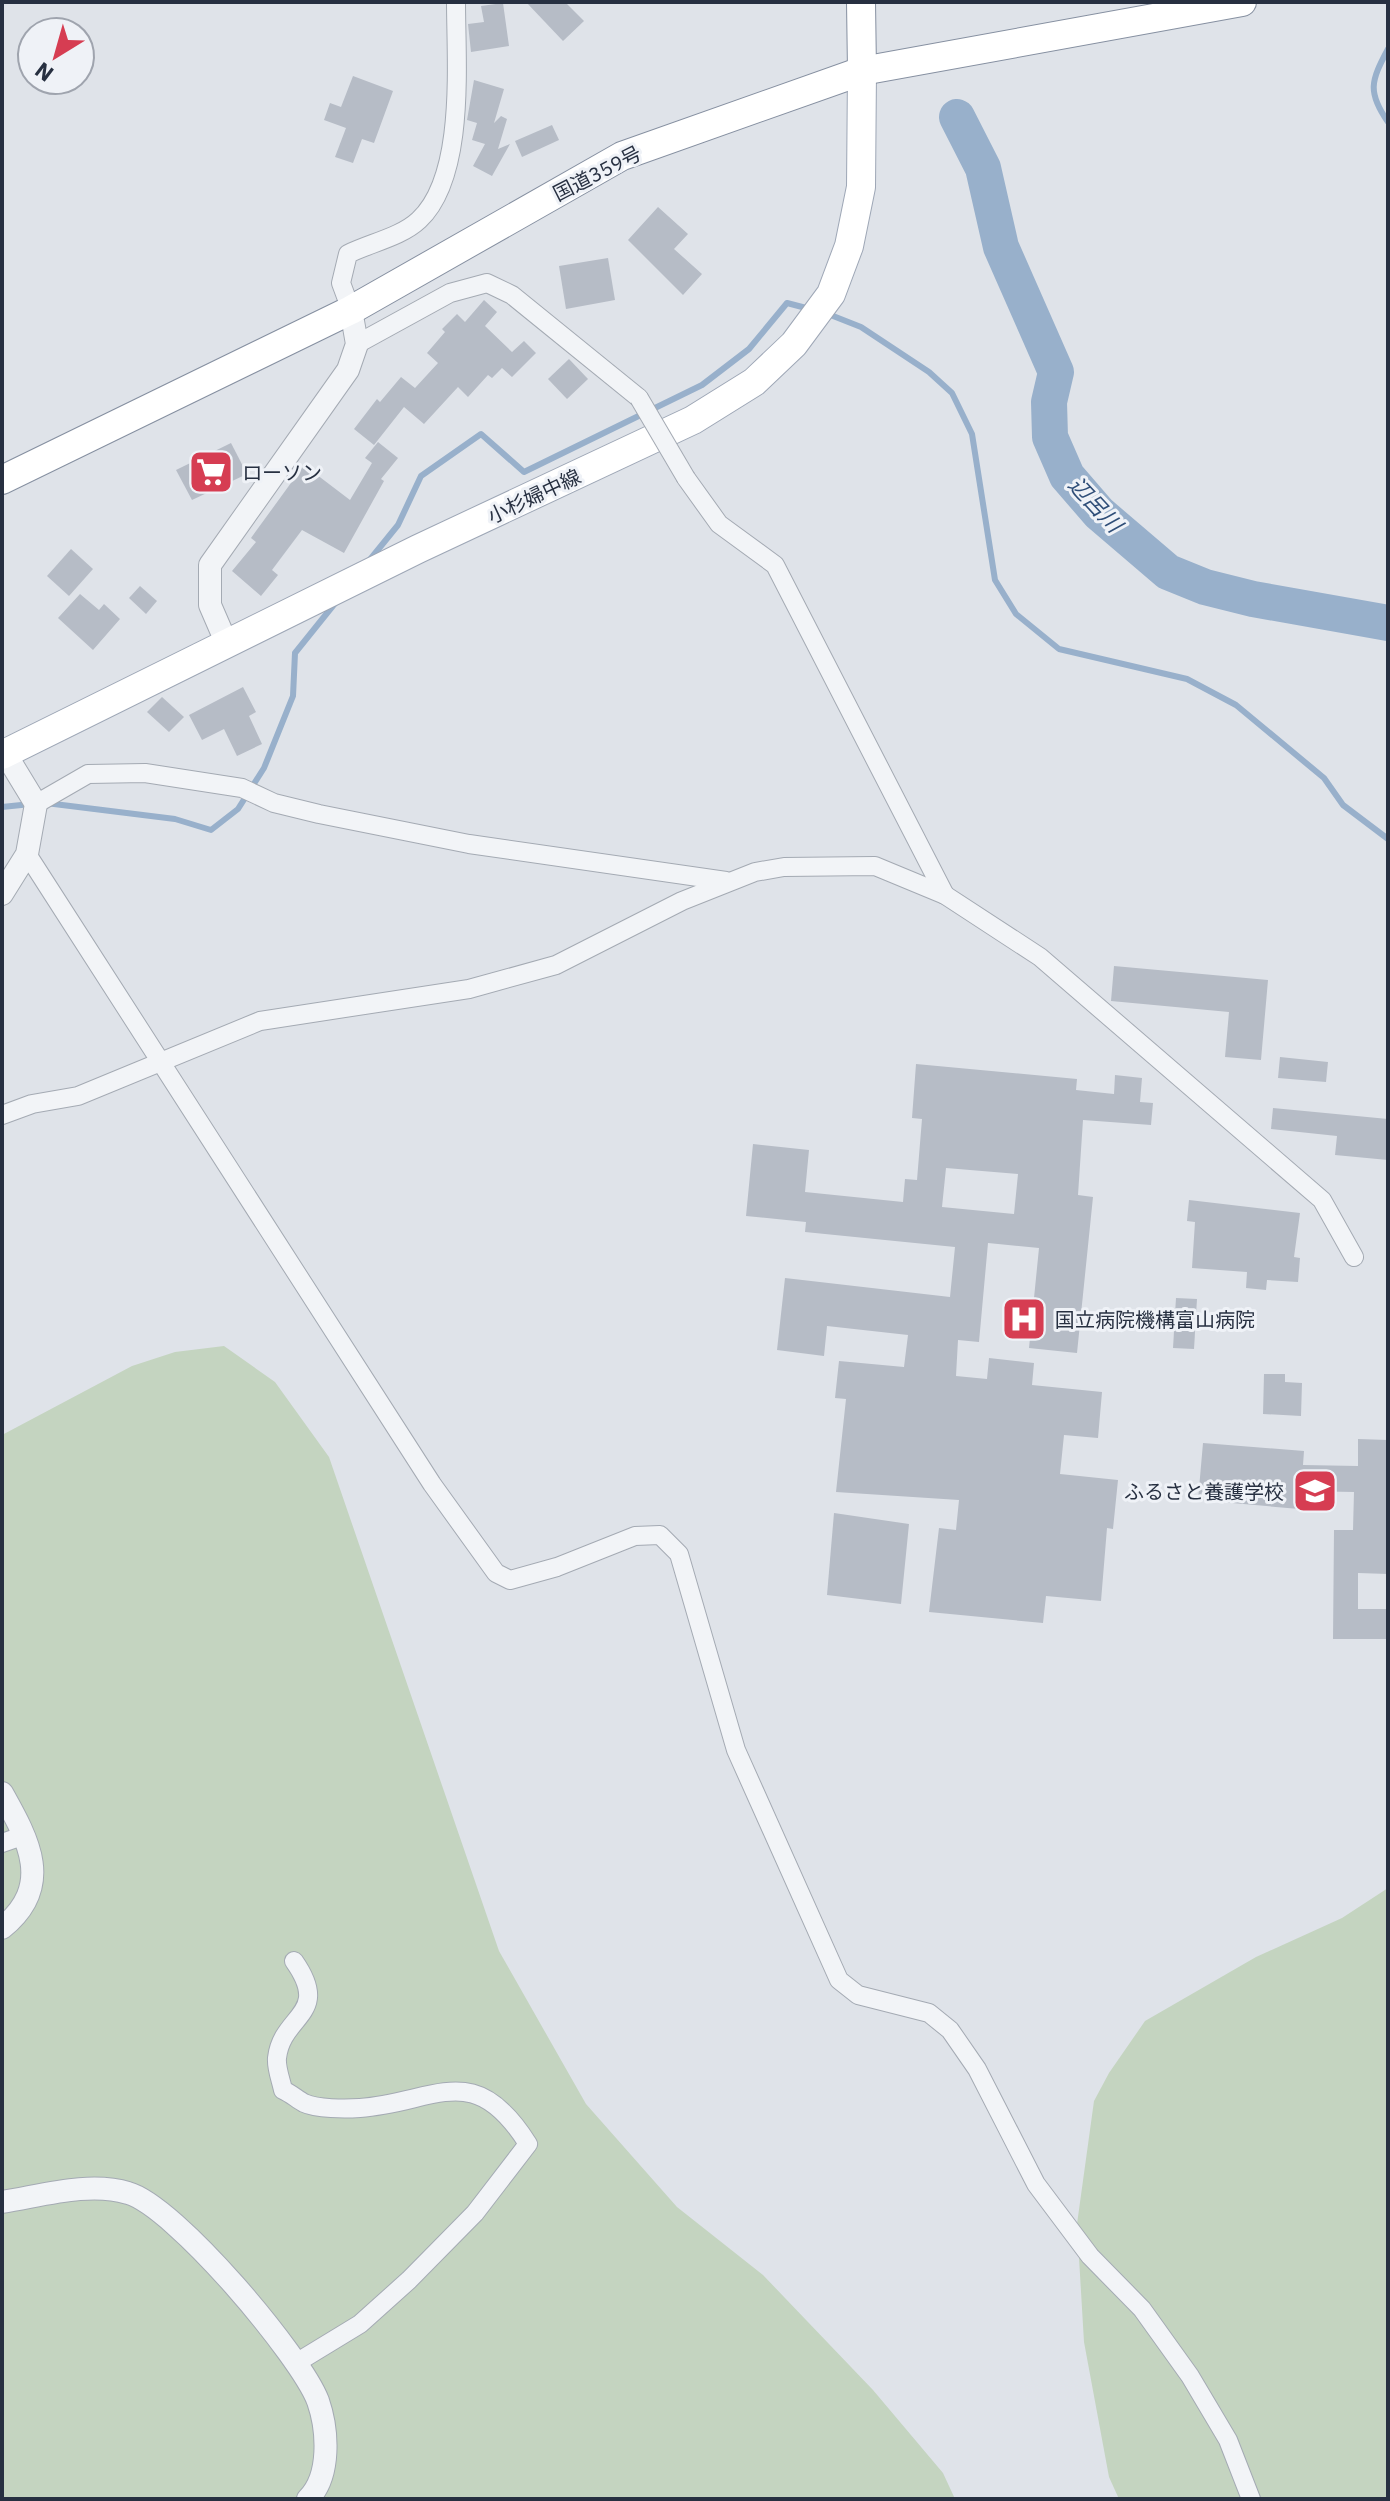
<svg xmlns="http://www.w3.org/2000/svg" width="1390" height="2501" font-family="'IBM Plex Sans','Noto Sans JP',sans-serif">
<rect width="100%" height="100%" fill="#dfe3e9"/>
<g fill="#c4d4c0">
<path d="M224,1346L275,1382L329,1457L499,1951L586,2104L677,2207L763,2275L873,2390L943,2473L955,2499H2V1435L132,1366L175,1352Z"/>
<path d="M1388,1888V2499H1119L1109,2477L1084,2342L1077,2224L1094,2101L1109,2073L1145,2021L1256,1957L1342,1918Z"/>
</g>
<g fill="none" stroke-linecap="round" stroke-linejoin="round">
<g stroke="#98b0cb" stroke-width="6">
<path d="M1388,49C1371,81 1367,92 1388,122"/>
<path d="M828,314L861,327L929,372L952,393L972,434L995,580L1016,614L1059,649L1187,679L1236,705L1324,778L1343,805L1388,839"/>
<path d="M368,562L398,525L421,476L481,434L524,472L702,385L749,349L787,303L810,309"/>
<path d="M46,803L175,819L211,830L238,809L264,768L293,696L295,653L336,602"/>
<path d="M2,807L31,804"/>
</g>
<path stroke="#98b0cb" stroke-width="36" d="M957,117L983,168L1001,247L1056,372L1049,402L1050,437L1067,476L1099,513L1168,572L1205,587L1253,599L1388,623"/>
</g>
<g fill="#b6bcc6" fill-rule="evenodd">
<path d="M526,2H565L584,21L563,41Z"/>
<path d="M503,3L509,46L471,52L468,24L484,22L481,6Z"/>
<path d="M353,76L393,91L374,143L362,139L353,163L335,157L346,128L324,120L330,103L341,107Z"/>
<path d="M474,80L504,89L494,123L501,116L507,119L498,149L510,144L492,176L473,166L485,144L472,140L477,123L467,120Z"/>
<path d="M552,125L559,140L522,157L515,141Z"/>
<path d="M658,207L688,234L674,249L702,274L683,295L628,240Z"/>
<path d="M608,258L615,300L566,309L559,266Z"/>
<path d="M484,300L497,312L485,326L512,352L524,341L536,353L512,377L502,368L492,378L488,375L468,397L458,387L424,424L404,407L374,445L354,429L377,399L380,402L401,377L415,388L438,363L427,353L445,332L442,329L457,314L465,322Z"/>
<path d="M569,359L588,379L567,399L548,379Z"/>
<path d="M378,442L398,458L381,479L384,481L344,553L302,530L272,570L278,575L261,596L232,571L256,542L251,538L304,465L350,500L372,463L365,458Z"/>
<path d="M231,443L247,474L192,500L176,470Z"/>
<path d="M71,549L93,569L69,596L47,576Z"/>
<path d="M140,586L157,601L146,614L129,598Z"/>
<path d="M80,594L99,610L104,604L120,619L93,650L58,618Z"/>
<path d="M243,687L256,712L249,716L262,744L237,756L224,729L202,740L189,715Z"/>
<path d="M162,697L184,717L169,732L147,712Z"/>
<path d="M1114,966L1268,980L1261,1060L1225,1057L1229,1012L1111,1001Z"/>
<path d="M1280,1057L1328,1062L1326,1082L1278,1078Z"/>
<path d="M916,1064L1077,1079L1076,1090L1114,1094L1115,1075L1142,1078L1140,1102L1153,1103L1151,1125L1083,1120L1078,1195L1093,1197L1077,1353L1029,1348L1039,1248L988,1243L979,1342L958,1340L956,1376L987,1379L989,1358L1034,1363L1032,1385L1102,1392L1098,1438L1064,1435L1060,1474L1118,1480L1113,1529L1107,1528L1101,1601L1046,1596L1043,1623L929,1612L939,1528L956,1530L959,1500L836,1492L846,1399L835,1398L839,1361L904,1367L908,1335L827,1326L824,1356L777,1350L785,1278L950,1297L955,1247L805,1232L806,1222L746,1216L753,1144L809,1150L805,1192L903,1202L905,1179L917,1180L922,1119L912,1118ZM946,1168L1018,1174L1014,1214L942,1207Z"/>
<path d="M1273,1108L1388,1119V1160L1335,1155L1337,1136L1271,1129Z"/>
<path d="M1189,1200L1300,1213L1294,1257L1300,1258L1298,1282L1267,1280L1266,1290L1246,1288L1247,1272L1192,1268L1195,1222L1187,1221Z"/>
<path d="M1176,1298L1197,1299L1194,1349L1173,1348Z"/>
<path d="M1264,1374H1285V1382L1302,1383L1301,1416L1263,1414Z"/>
<path d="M1358,1439L1388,1440V1574L1358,1573V1609H1388V1639H1333L1334,1530H1353L1354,1492L1301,1491L1299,1509L1198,1500L1203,1443L1304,1451L1303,1465L1358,1466Z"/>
<path d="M834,1513L909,1524L901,1604L827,1595Z"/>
</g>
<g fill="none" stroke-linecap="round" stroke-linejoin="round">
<g stroke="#a4aab3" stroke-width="20">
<g id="minor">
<path d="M351,310L341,283L348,254C370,243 401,237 419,220C466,176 456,62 456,2"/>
<path d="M357,344L450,293L487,283L512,295L639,398"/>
<path d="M686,478L719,524L775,565L945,895"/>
<path d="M36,804L88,774L145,773L242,788L274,803L319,814L469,844L726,881"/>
<path d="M27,854L432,1484L496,1573L510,1580L557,1567L635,1536L660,1535L679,1554L736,1750L839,1980L858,1995L929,2013L950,2030L977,2069L1036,2184L1090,2256L1142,2309L1190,2376L1228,2440L1251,2499"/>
<path d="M2,1115L32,1104L78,1096L260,1021L469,989L556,965L682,901L755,872L784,867L875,866L945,895L1040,957L1322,1200L1354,1257"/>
<path d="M2,1843L25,1835"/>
<path d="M294,1961C332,2015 282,2014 277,2058C276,2068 281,2080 283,2090C290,2093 297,2099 304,2103C317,2109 345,2109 360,2108C437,2102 474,2058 528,2144L475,2213L409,2280L360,2324L296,2363"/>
</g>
</g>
<g stroke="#a4aab3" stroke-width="24">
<g id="tertiary">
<path d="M226,642L210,605V565L348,370L357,344L351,310"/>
<path d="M2,894L27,854L36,804L5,753"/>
<path d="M2,1793C29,1841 54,1886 2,1928"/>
<path d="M2,2202C41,2196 89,2181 128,2193C175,2206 301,2356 318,2401C328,2430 331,2476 308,2499"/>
</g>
</g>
<g stroke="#9ea7b6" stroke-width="30">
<path id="primary" d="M2,755L418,549L693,420L754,382L794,344L831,294L849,246L861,187L862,71"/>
</g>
<g stroke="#8690a1" stroke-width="30">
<g id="trunk">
<path d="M861,2L862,71"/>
<path d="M2,480L351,310L622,156L862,71L1242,2"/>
</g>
</g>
<use href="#minor" stroke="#f2f4f7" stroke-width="18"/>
<use href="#tertiary" stroke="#f2f4f7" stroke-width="22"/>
<use href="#primary" stroke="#fff" stroke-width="28"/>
<use href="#trunk" stroke="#fff" stroke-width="28"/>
<g stroke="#a4aab3" stroke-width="20" stroke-linecap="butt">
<path id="minor-bridge" d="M639,398L686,478"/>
</g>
<use href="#minor-bridge" stroke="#f2f4f7" stroke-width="18"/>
</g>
<defs>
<g id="supermarket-square" transform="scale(2.3)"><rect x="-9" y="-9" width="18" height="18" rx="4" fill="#d63d52" stroke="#eff2f7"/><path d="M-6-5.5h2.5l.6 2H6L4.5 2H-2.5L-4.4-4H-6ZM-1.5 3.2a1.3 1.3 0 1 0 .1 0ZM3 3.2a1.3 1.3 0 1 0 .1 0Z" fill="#fff"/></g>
<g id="hospital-square" transform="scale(2.3)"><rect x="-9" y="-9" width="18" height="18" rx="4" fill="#d63d52" stroke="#eff2f7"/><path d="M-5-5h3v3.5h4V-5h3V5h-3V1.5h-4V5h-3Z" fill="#fff"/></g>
<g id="school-square" transform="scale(2.3)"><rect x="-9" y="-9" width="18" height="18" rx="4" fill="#d63d52" stroke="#eff2f7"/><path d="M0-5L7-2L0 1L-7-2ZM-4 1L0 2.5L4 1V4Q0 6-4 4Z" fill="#fff"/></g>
</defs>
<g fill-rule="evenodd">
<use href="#supermarket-square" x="211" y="472"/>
<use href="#hospital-square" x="1024" y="1319"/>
<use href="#school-square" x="1315" y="1491"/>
</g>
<g text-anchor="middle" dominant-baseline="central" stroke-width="6" stroke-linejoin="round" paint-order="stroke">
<g font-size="20" fill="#273041" stroke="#eff2f7">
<text transform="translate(597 173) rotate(-27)">国道359号</text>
<text transform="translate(534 496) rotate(-25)">小杉婦中線</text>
</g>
<g font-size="20" fill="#273041" stroke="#eff2f7" text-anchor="start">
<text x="242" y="472">ローソン</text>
<text x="1055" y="1319">国立病院機構富山病院</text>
<text x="1284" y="1491" text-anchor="end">ふるさと養護学校</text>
</g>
<g font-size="22" font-style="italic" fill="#2f4e78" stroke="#eff2f7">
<text transform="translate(1096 504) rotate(47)">辺呂川</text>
</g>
</g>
<rect width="1390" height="2501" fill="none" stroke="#273041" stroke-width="8"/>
<g transform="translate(56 56) rotate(217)"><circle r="38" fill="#eff2f7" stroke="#9fa4ae" stroke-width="2"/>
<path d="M0-6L14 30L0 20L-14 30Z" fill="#d63d52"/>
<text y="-12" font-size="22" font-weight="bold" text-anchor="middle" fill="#273041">N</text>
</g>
</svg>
